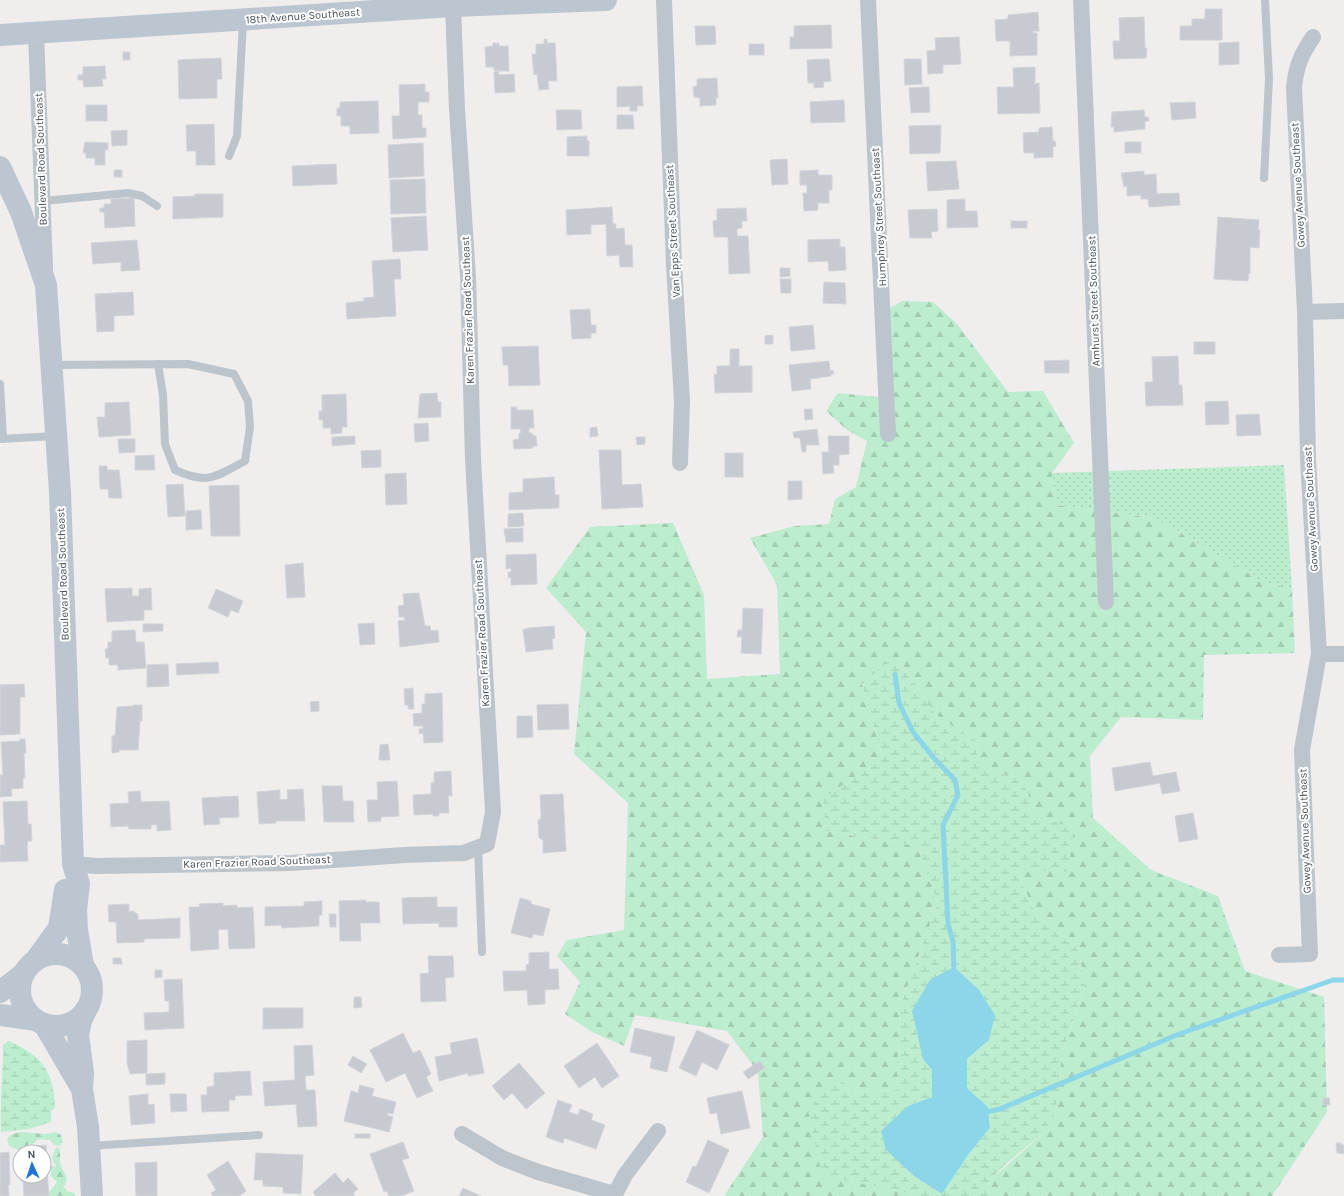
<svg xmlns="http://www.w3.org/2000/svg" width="1344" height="1196" font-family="Karla,sans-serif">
<defs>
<pattern id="grass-dots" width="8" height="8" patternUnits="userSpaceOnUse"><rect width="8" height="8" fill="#bcedce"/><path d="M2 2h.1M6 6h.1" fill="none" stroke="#a3cdb3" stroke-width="1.8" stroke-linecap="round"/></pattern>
<pattern id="forest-firs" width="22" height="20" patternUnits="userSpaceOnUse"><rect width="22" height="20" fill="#bcedce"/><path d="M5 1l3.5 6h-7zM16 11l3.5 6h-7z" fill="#a3cdb3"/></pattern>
<pattern id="wetland-marsh" width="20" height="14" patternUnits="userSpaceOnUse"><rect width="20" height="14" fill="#bcedce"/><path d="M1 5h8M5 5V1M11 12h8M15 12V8" fill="none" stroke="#a3cdb3"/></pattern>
</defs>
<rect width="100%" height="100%" fill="#f0eded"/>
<path fill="url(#grass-dots)" d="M1284,465L1292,589L1265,583L1154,518L1056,505L1052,473Z"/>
<g fill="url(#forest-firs)">
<path d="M902,301L933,302L957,324L1008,392L1043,391L1074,443L1052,473L1056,505L1154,518L1265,583L1292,589L1295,653L1204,655L1203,720L1121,717L1090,756L1093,818L1151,870L1218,896L1245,971L1324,997L1327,1112L1272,1196H988L990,1180L1046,1131L1060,1094L1061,1057L1085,986L1078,948L1036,915L1016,869L1031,814L1028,792L1014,776L978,770L976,741L936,715L903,665L862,684L883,759L823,798L826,831L917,846L938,903L900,1006L897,1090L855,1093L910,1196H724L763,1137L758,1072L727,1031L635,1015L624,1046L592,1032L565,1014L580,982L557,956L567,940L624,930L628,803L574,754L586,632L546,588L590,527L673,523L704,595L707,679L780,674L777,585L750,538L795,526L829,524L835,499L856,487L867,441L847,430L826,411L838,393L887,398L883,312Z"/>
<path d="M20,1132L47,1134L55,1132L61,1135L63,1142L60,1146L54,1145L50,1140L38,1139L31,1146L30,1143L27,1146L20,1147L18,1150L9,1146L7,1140L10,1135Z"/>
<path d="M56,1147L60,1149V1163L67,1179L64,1187L67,1191L74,1193L75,1196H30L50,1191L57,1182L51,1176V1166L56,1167L52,1158Z"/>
</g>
<g fill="url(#wetland-marsh)" fill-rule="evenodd">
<path d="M891,658L903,665L936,715L976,741L979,770L1014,776L1028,792L1031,814L1074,828L1068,872L1016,869L1036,915L1078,948L1085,986L1061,1057L1060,1094L1046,1131L1007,1163L990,1180L988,1196H910L908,1193L822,1176L808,1110L838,1077L855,1093L897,1090L900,1006L938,903L917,846L826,831L823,798L883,759L862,684ZM989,1040L967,1059V1088L988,1107L990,1128L968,1155L942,1194L914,1176L886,1150L908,1106L932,1097V1070Z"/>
<path d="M9,1041C42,1056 54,1071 55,1108L51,1111V1122L29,1129L1,1132C0,1102 3,1074 3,1045Z"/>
</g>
<path fill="#8bd7e9" d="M954,967L979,990L995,1015L989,1040L967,1059V1088L988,1107L990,1128L968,1155L942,1194L914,1176L886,1150L881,1131L908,1106L932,1097V1070L923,1059L912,1011L930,980Z"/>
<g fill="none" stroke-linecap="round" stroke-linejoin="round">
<g stroke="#8bd7e9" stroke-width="5">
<path d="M895,674L899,703L913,732L933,757L955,780L958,795L943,825L948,924L953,941L954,973"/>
<path d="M982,1113L1000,1109L1179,1034L1333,980H1344"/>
</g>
</g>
<g fill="#c7cad0" stroke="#d1d4d9">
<path d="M1205,9H1222V40H1180V26H1192V19H1205Z"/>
<path d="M1038,12L1039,31H1033V33H1037V55L1010,56V41H996L995,20L1008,19V15Z"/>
<path d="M1144,17L1145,48H1147L1146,58L1114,59L1113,41H1120L1119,18Z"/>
<path d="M831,25L832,48L790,49V37H794V26Z"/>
<path d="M695,26H715L716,44L696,45Z"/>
<path d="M959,37L961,64L943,65V73L928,74L927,51L936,50L935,38Z"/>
<path d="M544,39H547V43H555L557,81H548L549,89L539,90L537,74L534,75L532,54H536V44H544Z"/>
<path d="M1239,42V64L1219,65V43Z"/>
<path d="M493,43H499V46H508L509,71H498L494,70V67H486L485,47L493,46Z"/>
<rect x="749" y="44" width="15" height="11"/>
<rect x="123" y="52" width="7" height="8"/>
<path d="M221,58L222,79H217V98L179,99L178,60Z"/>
<path d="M829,59L831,81L823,82L824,87L814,88V83H808L807,60Z"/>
<path d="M904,59H921L922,84L905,85Z"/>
<path d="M105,66L106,79H102L103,86L84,87L83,80H78V75H83V67Z"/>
<path d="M1035,67V84L1039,83L1040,113L998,114L997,87H1014L1013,68Z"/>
<path d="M498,71L499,75L514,74L515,92L495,93L494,72Z"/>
<path d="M717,78L718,98L716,97V105L700,106V98L694,97L693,87L697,86V79Z"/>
<path d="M425,84V92H429V102H418V115H422V128H426V137L393,139L392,116H400L399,85Z"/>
<path d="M642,86L643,106H637V111H630V106L617,107V87Z"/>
<path d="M929,87L930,112L911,113L909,88Z"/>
<path d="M844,100L845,122L811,123L810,102Z"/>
<path d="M378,101L379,133L350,134V126H341V116H337V108H340V102Z"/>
<path d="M1195,102L1196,118L1172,120L1170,103Z"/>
<rect x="86" y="105" width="21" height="16"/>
<path d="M556,110H581L582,129L557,130Z"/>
<path d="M1144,110L1145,117H1148L1149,121H1145V129L1114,132V127H1111L1112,112Z"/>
<path d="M617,115H633L634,129H617Z"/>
<path d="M214,124L215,165H196V151H187L186,125Z"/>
<path d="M941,125L940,153L910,154L909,126Z"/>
<path d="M1052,127L1053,141H1055L1056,146L1053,147V157L1034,158V153H1024L1023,133L1039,132V128Z"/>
<path d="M127,130V145L112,146L111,131Z"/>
<path d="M587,136V141H589V156H567V137Z"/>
<path d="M85,142L108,143V150H105V165H95V158H86V153H83Z"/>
<rect x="1125" y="142" width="16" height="11"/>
<path d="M423,143L424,176L389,178L388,145Z"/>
<path d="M787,159L788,184L772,185L770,160Z"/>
<path d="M956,161L959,189L928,191L926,162Z"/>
<path d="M336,164L337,184L293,186L292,166Z"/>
<rect x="114" y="170" width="8" height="7"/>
<path d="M818,170V175H832V190H829V203H818V210L804,211L803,193H807V185H800V171Z"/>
<path d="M1144,171V175L1156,174L1157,194L1179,193L1180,205L1149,207L1148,199H1141V195L1127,196V186L1124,187L1121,173Z"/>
<path d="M425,179L426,213L391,214L390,180Z"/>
<path d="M195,194H223V217L173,219V197L195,196Z"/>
<path d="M134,198L135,226L105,228L104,212H100V208H104V204H111V199Z"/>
<path d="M965,199V211H977L978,227L947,228V200Z"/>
<path d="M612,207L613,224H616V229L624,228L625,245H632L633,267H620L619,255L607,256L606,224L591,225V234L567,235L566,210Z"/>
<path d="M746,208L747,221H742V228L737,229V236H748L750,273L729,274L728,237H714L713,221L717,220V209Z"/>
<path d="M937,209L938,231L931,232L932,238H910L908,210Z"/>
<path d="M426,216L428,250L393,252L391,218Z"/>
<path d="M1218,217L1259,220L1258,230H1260L1259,248L1250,247V274L1249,273L1248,281L1214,279Z"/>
<rect x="1011" y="221" width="16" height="7"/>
<path d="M840,239V247H845L846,270L829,271L828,261L808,262V240Z"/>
<path d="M137,240L140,270L121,271V262L93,264L91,243Z"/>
<path d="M400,259L401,279H394L396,316L347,319L346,303L364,301V298L374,297L372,261Z"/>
<path d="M780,268H790V276L780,277Z"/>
<path d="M780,279H791V293H781Z"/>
<path d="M824,282L845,283L846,304L823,303Z"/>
<path d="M133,292L134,315L114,316V331L97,332L95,294Z"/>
<path d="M590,309L591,325H596V333H591V338L572,339L570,310Z"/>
<path d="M813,325L815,349L791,351L789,327Z"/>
<path d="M773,335V344H765V336Z"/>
<rect x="1194" y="342" width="21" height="12"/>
<path d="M538,346L540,385L509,386L508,365H503L502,347Z"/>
<path d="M730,349H739V366H752V392L715,393L714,375L717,374V366H730Z"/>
<path d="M1178,356L1179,385H1182L1183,405L1146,406L1145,382H1153L1152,357Z"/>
<path d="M1069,360V373H1045L1044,361Z"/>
<path d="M829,361L830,371L833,370L834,374H831V376L810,379L811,389L792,391L789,365Z"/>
<path d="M437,393L438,402H441V417L418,418L420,394Z"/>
<path d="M346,394L347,427H342V433L331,434V428H323V420H319V411H322V395Z"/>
<path d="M1228,401L1229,424L1206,425L1205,402Z"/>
<path d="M129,402L131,435L99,437L97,417H105V403Z"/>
<path d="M511,407H517V410H533L534,428H529V433H532V435L536,436L537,446H533V448L514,449L513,440L519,439V433H521L520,429H511Z"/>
<path d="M804,409H812L813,419L805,420Z"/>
<path d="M1259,414L1261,435L1237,436L1236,415Z"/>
<path d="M428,423L429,441L415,442L414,424Z"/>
<path d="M597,427L598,436L590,437V428Z"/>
<path d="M817,429L819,445H806V452H802L800,438H794L793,432Z"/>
<path d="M355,436V444L332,446V437Z"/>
<path d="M828,436H849V454L839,455V465H833L834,473L823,474L822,452H829Z"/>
<path d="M636,437H645V444L637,445Z"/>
<path d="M118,439H135V452L119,453Z"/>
<path d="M381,450V467L362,468L361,451Z"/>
<path d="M599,450H621L622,485L641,484L643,507L602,509Z"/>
<rect x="725" y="453" width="18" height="24"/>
<path d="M154,455L155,470H135V456Z"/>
<path d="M99,466H107V470H119L122,498H109L108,489H100Z"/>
<path d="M406,473L407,504L386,505L385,474Z"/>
<path d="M554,477L555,495H559V508L509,510V493L523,492V479Z"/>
<path d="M788,481H802V499L788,500Z"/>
<path d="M183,484L185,516L168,517L166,485Z"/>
<path d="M239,485L240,536H211L209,486Z"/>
<path d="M201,510L202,529L186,530V511Z"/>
<path d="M523,513L524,526L508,527V514Z"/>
<path d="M523,528V542H506L504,529Z"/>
<path d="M536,554L537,584L511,585V577L508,578V572H511V568L506,569V555Z"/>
<path d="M303,563L305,597L287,598L285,565Z"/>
<path d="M132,588V596H139V589L151,588L152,610H144V620L107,622L105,589Z"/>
<path d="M216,589L243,601L238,613L231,610L228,617L208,608Z"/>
<path d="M419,593L425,626H430L431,631L438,630L439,642L400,647L398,621L405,620L404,617H399L398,606L404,605L403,594Z"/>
<path d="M743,608L763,609L761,654L741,653L742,637H737L738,630H742Z"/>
<path d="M374,623L375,644L360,645L358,624Z"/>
<path d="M143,624H163V631L143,632Z"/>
<path d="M554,626L555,638L552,639L553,649L526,652L523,630L528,628Z"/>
<path d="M135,630L136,642H144L146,668L118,670V665H109V658H106L105,649H108V642H112V631Z"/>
<path d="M218,662L219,673L177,675L176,664Z"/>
<path d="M168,664L169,686L147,687V665Z"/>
<path d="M24,684L25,697H20V734L0,735V685Z"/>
<path d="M413,688L414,709H408V705H405L404,689Z"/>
<path d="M442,693L443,742L424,743L423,733L419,734V729H423V726H414L413,714L422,713V704H425V694Z"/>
<path d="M319,701V711L311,712L310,702Z"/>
<path d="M568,704L569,729L538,730L537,705Z"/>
<path d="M133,705H142V721H140L138,750H119V752L112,753V736H115L117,707L133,706Z"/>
<path d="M517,716H532L533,737L517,738Z"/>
<path d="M20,739H25L26,753H24L25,778H23V788L11,789L12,796L0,797V775H3L1,742L20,741Z"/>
<path d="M388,744L390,760H379L380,745Z"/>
<path d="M1150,762L1153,776L1176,772L1180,791L1162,794L1160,783L1115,791L1112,768Z"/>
<path d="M451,771L452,796H448L449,813H439V816H433V814L414,815L413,795L431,794V783H434V772Z"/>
<path d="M397,781L399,816L381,817V821L368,822L367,800H378L377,782Z"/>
<path d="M322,786H342L343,801H353L354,822H324Z"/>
<path d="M303,789L305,821H276V823L259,824L257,792L280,790V800L288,799L287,790Z"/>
<path d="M140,791L141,802L169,801L171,830L157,831V825H151V829H129L128,826L111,827L110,804L129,803L128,792Z"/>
<path d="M563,794L566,851L543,853V840L539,838L538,820L541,819V813L540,795Z"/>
<path d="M238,796L239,817L219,818L220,824L204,825L202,798Z"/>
<path d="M27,801L28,824H31L32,841H28L27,846L28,861L0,862V845H5L3,802Z"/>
<path d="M1193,813L1198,839L1179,842L1175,816Z"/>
<path d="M437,897V907H457V927H439V923L403,924L402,898Z"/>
<path d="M520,898L531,901V904L550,909L543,936L533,934L532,938L511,933Z"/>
<path d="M366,900V902H379L380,923H360L361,941H340L339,901Z"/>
<path d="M322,901V915H319V926L282,928L281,925L265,926V907L304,906V902Z"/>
<path d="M223,903V906L237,905V908L253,907L255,948L229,949L228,929L218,930L219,949L191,951L189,907H200L199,904Z"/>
<path d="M129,904V912L133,911L138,915V920L180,918V938L144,939V942L117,943L116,922H109L108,905Z"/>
<path d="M329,914H336V927H330Z"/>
<path d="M549,952V969H558L559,989L545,990V1004L528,1005L527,990L504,991L503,971H526V965L529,964V953Z"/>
<path d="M428,956H453L454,977L445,978L446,1001L421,1002L420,974L429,973Z"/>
<path d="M113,958H121L122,964H113Z"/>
<path d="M155,970H162V977L155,978Z"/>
<path d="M182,979L184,1028L145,1030L144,1013L169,1012V1001H165L164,980Z"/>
<path d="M354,997H361L362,1007L354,1008Z"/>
<path d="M263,1008H303V1028L263,1029Z"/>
<path d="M635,1028L675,1037L667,1072L650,1068L652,1057L630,1052Z"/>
<path d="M697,1030L729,1045L717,1070L702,1062L696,1076L679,1068Z"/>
<path d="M403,1033L413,1053L420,1050L431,1074L426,1077L433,1091L417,1098L405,1073L386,1082L370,1050Z"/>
<path d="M477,1038L484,1073L468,1076V1073L439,1081L435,1057L452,1054L450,1043Z"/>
<path d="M147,1040V1073L130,1074L127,1063V1041Z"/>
<path d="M597,1043L619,1076L602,1088L595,1077L579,1088L564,1066Z"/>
<path d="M312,1045L314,1075L305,1076L306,1090H315L317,1126L298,1127L296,1104L265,1106L263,1082L295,1080L294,1046Z"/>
<path d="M353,1056L367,1064L361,1073L348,1065Z"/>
<path d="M760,1061L765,1068L748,1079L743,1072Z"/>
<path d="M519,1063L545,1093L526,1109L512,1093L504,1100L492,1086Z"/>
<path d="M250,1071L252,1095L235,1096V1100H229V1111L202,1112L201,1095H207V1087L214,1086V1073Z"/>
<path d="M165,1073V1084L146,1085V1074Z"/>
<path d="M360,1085L374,1089L372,1096L396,1102L393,1114L388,1113L387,1115L393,1117L389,1132L344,1121L351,1091L358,1093Z"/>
<path d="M742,1091L750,1128L721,1134L717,1113L710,1114L707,1098Z"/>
<path d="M148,1094V1105L154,1104L155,1123L131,1125L129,1096Z"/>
<path d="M170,1094H186L187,1111L171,1112Z"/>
<path d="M1323,1098H1329L1330,1105H1323Z"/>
<path d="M558,1100L572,1105L569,1112L578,1115L580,1109L593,1114L591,1120L605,1125L596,1149L564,1138L563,1143L546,1137Z"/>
<rect x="355" y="1134" width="15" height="4"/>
<path d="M708,1140L729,1150L709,1193L686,1182L693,1166L696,1167Z"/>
<path d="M403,1142L409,1158L402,1160L414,1191L401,1196H389L387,1191L384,1192L370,1154Z"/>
<path d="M1336,1143H1341V1145H1344V1154L1337,1153Z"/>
<path d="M46,1145L47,1165L49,1166L47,1172L49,1196H24L23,1180L21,1181L20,1176H44V1152H20V1171L18,1162L19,1148Z"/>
<path d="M9,1152L10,1185H8L9,1196H0V1153Z"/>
<path d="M256,1153L303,1155L301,1194L283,1193V1187L263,1186V1180H254Z"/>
<path d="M228,1161L246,1191L239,1196H213L211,1193L216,1190L207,1175Z"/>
<path d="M157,1162V1196H136L135,1163Z"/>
<path d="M335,1173L343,1183L348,1178L358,1189L353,1193L355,1196H316L313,1192Z"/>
<path d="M463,1188L481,1196H459Z"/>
</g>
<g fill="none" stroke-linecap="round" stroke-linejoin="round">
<g stroke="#bcc5cc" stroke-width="8">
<path d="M229,156L237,136L243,21"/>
<path d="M1264,178L1269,79L1265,0"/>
<path d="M43,201L128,193L142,196L157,206"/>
<path d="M52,365L188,364L234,374L248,401L250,427L245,461C215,477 208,485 175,470L165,444L163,395L158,364"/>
<path d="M0,384L3,439"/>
<path d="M0,439L55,436"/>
<path d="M478,848L482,952"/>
<path d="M90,1146L259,1135"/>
</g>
<g stroke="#bcc5cc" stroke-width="16">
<path d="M664,0L674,265L682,401L680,463"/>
<path d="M868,0L888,434"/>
<path d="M1081,0L1106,602"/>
<path d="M36,34L45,268"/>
<path d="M1305,312L1344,311"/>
<path d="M1319,654H1344"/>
<path d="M73,864L96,866L291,863L404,855L464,853L487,844L493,812L473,459L468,277L457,109L453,6"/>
<path d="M1279,955L1310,954L1302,750L1319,654L1308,459L1305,312L1294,88C1296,66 1301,55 1313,37"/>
<path d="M462,1134L502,1158L538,1172L614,1194"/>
<path d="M614,1196L625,1175L658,1131"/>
</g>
<g stroke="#bbc6d1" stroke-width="22">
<path d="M0,35L453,6L606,0"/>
<path d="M0,167L21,212L46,285L60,492L73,864L79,884L76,910L77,930L83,965"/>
<circle cx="56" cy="990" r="36"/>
<path d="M38,957L59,928L65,890"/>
<path d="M0,992L22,975"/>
<path d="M86,1010L81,1021L78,1035L83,1073L82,1089L88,1127L92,1196"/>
<path d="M0,1015L36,1020"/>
<path d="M44,1024L82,1089"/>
</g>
</g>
<g text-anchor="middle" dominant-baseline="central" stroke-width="4" stroke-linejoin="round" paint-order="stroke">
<g font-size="11" fill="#46515a" stroke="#fff">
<text transform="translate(303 16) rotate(-4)">18th Avenue Southeast</text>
<text transform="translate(41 159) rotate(-92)">Boulevard Road Southeast</text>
<text transform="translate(1298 185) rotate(-93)">Gowey Avenue Southeast</text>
<text transform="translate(879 217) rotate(-93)">Humphrey Street Southeast</text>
<text transform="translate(673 231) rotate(-93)">Van Epps Street Southeast</text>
<text transform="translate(1094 301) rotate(-92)">Amhurst Street Southeast</text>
<text transform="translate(468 310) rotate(-92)">Karen Frazier Road Southeast</text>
<text transform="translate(1311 509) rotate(-93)">Gowey Avenue Southeast</text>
<text transform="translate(63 574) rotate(-92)">Boulevard Road Southeast</text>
<text transform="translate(482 633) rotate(-93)">Karen Frazier Road Southeast</text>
<text transform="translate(1305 831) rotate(-92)">Gowey Avenue Southeast</text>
<text transform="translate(257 862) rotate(-2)">Karen Frazier Road Southeast</text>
</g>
</g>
<g transform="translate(32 1164) rotate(357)"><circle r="19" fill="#ffffff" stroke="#b5b9bd"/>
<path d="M0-3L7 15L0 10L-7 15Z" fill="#1e74d9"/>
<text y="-6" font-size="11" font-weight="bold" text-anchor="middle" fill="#46515a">N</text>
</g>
</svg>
